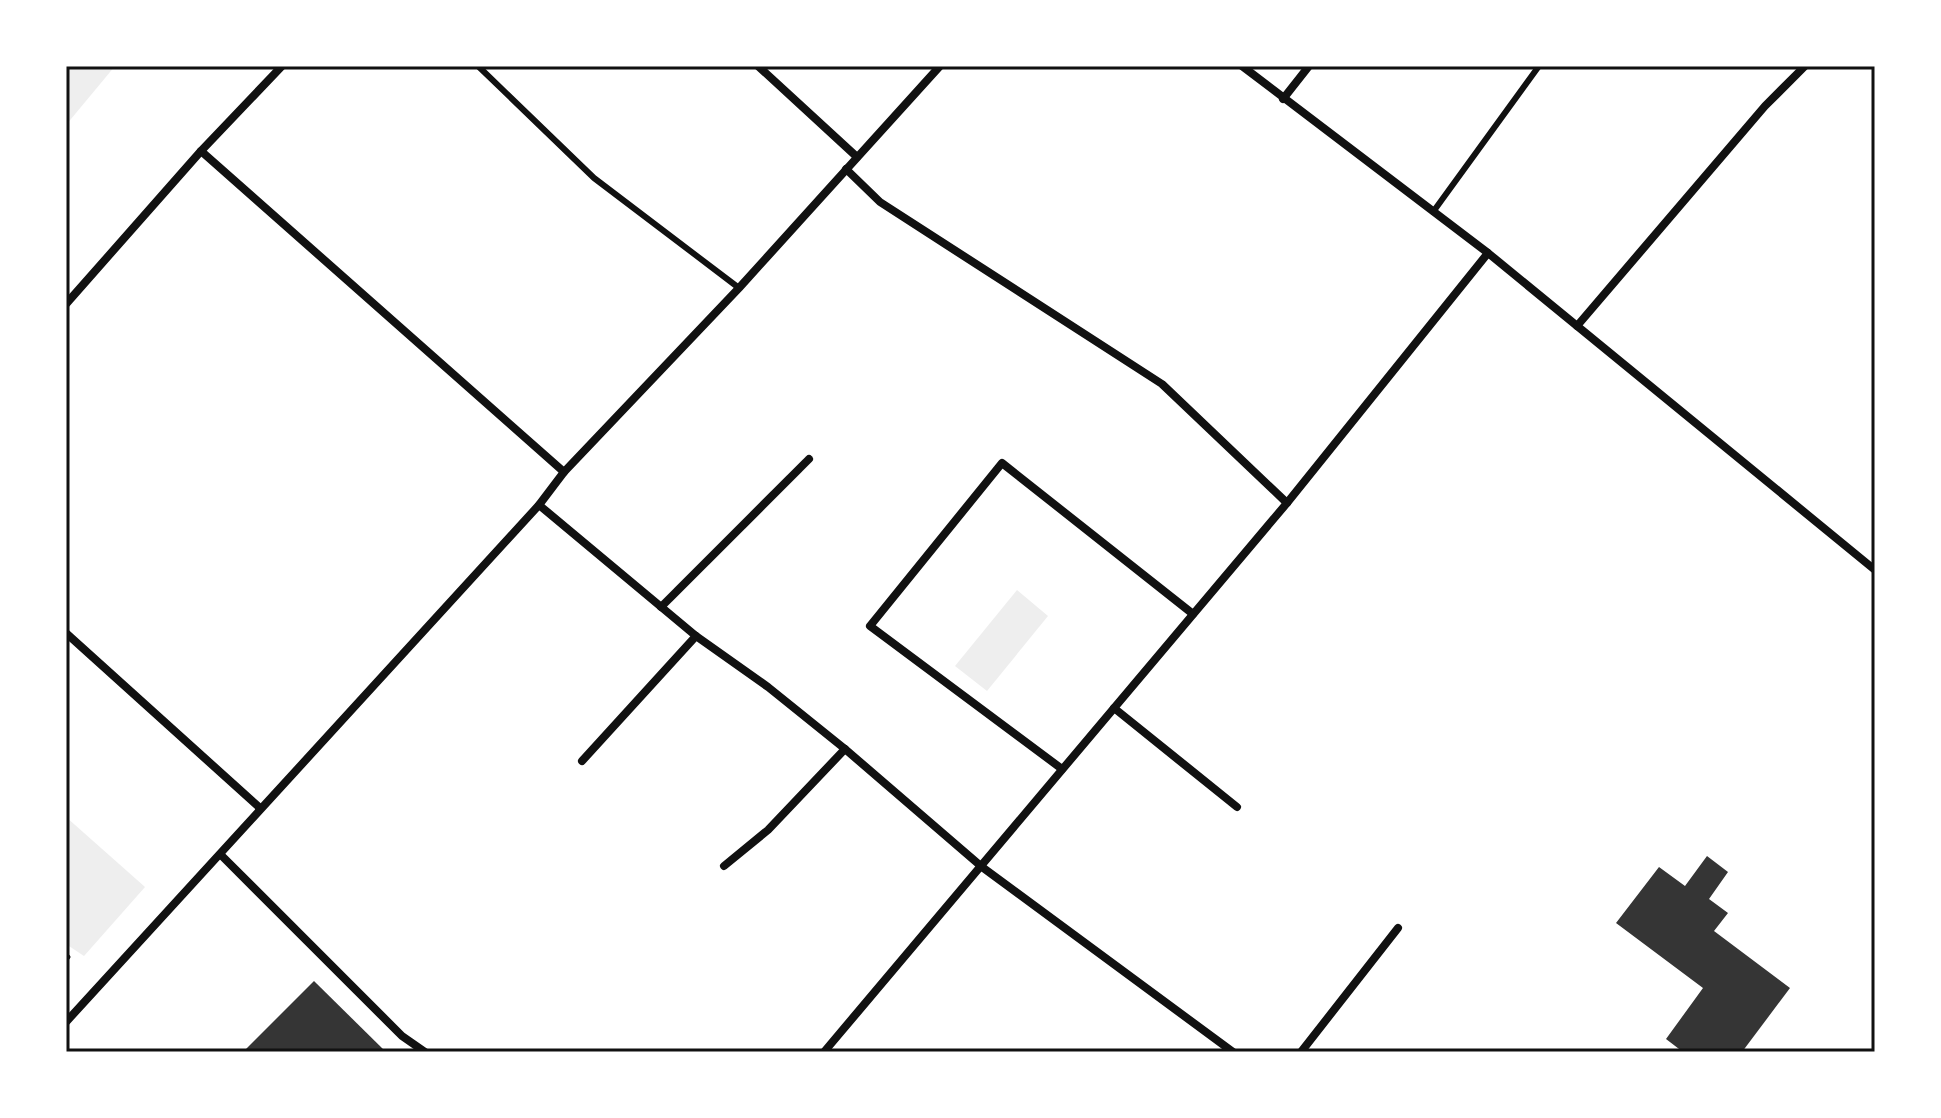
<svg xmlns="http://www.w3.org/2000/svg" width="1941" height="1118" font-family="Arial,sans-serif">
<rect width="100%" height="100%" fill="#fff"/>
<g fill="#eee">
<path d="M66,66H115L66,125Z"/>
<path d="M1017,590L1048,616L987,691L955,666Z"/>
<path d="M66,817L145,887L84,956L69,946L66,949Z"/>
</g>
<g fill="#353535">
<path d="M1707,856L1728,872L1709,899L1728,913L1714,931L1790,988L1742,1052H1683L1666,1039L1703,988L1616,923L1659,867L1685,886Z"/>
<path d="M314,981L386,1052H243Z"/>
</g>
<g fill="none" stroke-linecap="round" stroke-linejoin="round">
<path stroke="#111" stroke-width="5" d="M66,959L68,957"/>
<g stroke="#111" stroke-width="6">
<path d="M478,66L594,178L739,288"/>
<path d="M1433,212L1539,66"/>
</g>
<g stroke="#111" stroke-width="8">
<path d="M758,66L857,157"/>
<path d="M1242,66L1488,253L1875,570"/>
<path d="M1283,99L1309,66"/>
<path d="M201,151L564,472"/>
<path d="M846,169L880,202L1162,384L1287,503"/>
<path d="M66,304L201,151L282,66"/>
<path d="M1577,326L1765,106L1805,66"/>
<path d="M539,505L696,636L768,687L845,749L982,867L1233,1052"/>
<path d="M661,607L809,459"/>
<path d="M66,633L260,808"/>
<path d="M1114,708L1237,807"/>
<path d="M582,761L696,636"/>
<path d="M1062,769L870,626L1002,463L1193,614"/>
<path d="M221,855L402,1036L425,1052"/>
<path d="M724,866L768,830L845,749"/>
<path d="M66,1022L539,505L564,472L739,288L940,66"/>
<path d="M824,1052L1287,503L1488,253"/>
<path d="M1301,1052L1398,928"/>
</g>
</g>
<rect width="1941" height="1118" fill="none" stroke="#ffffff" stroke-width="136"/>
<rect x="68" y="68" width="1805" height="982" fill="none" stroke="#111" stroke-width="3"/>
</svg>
